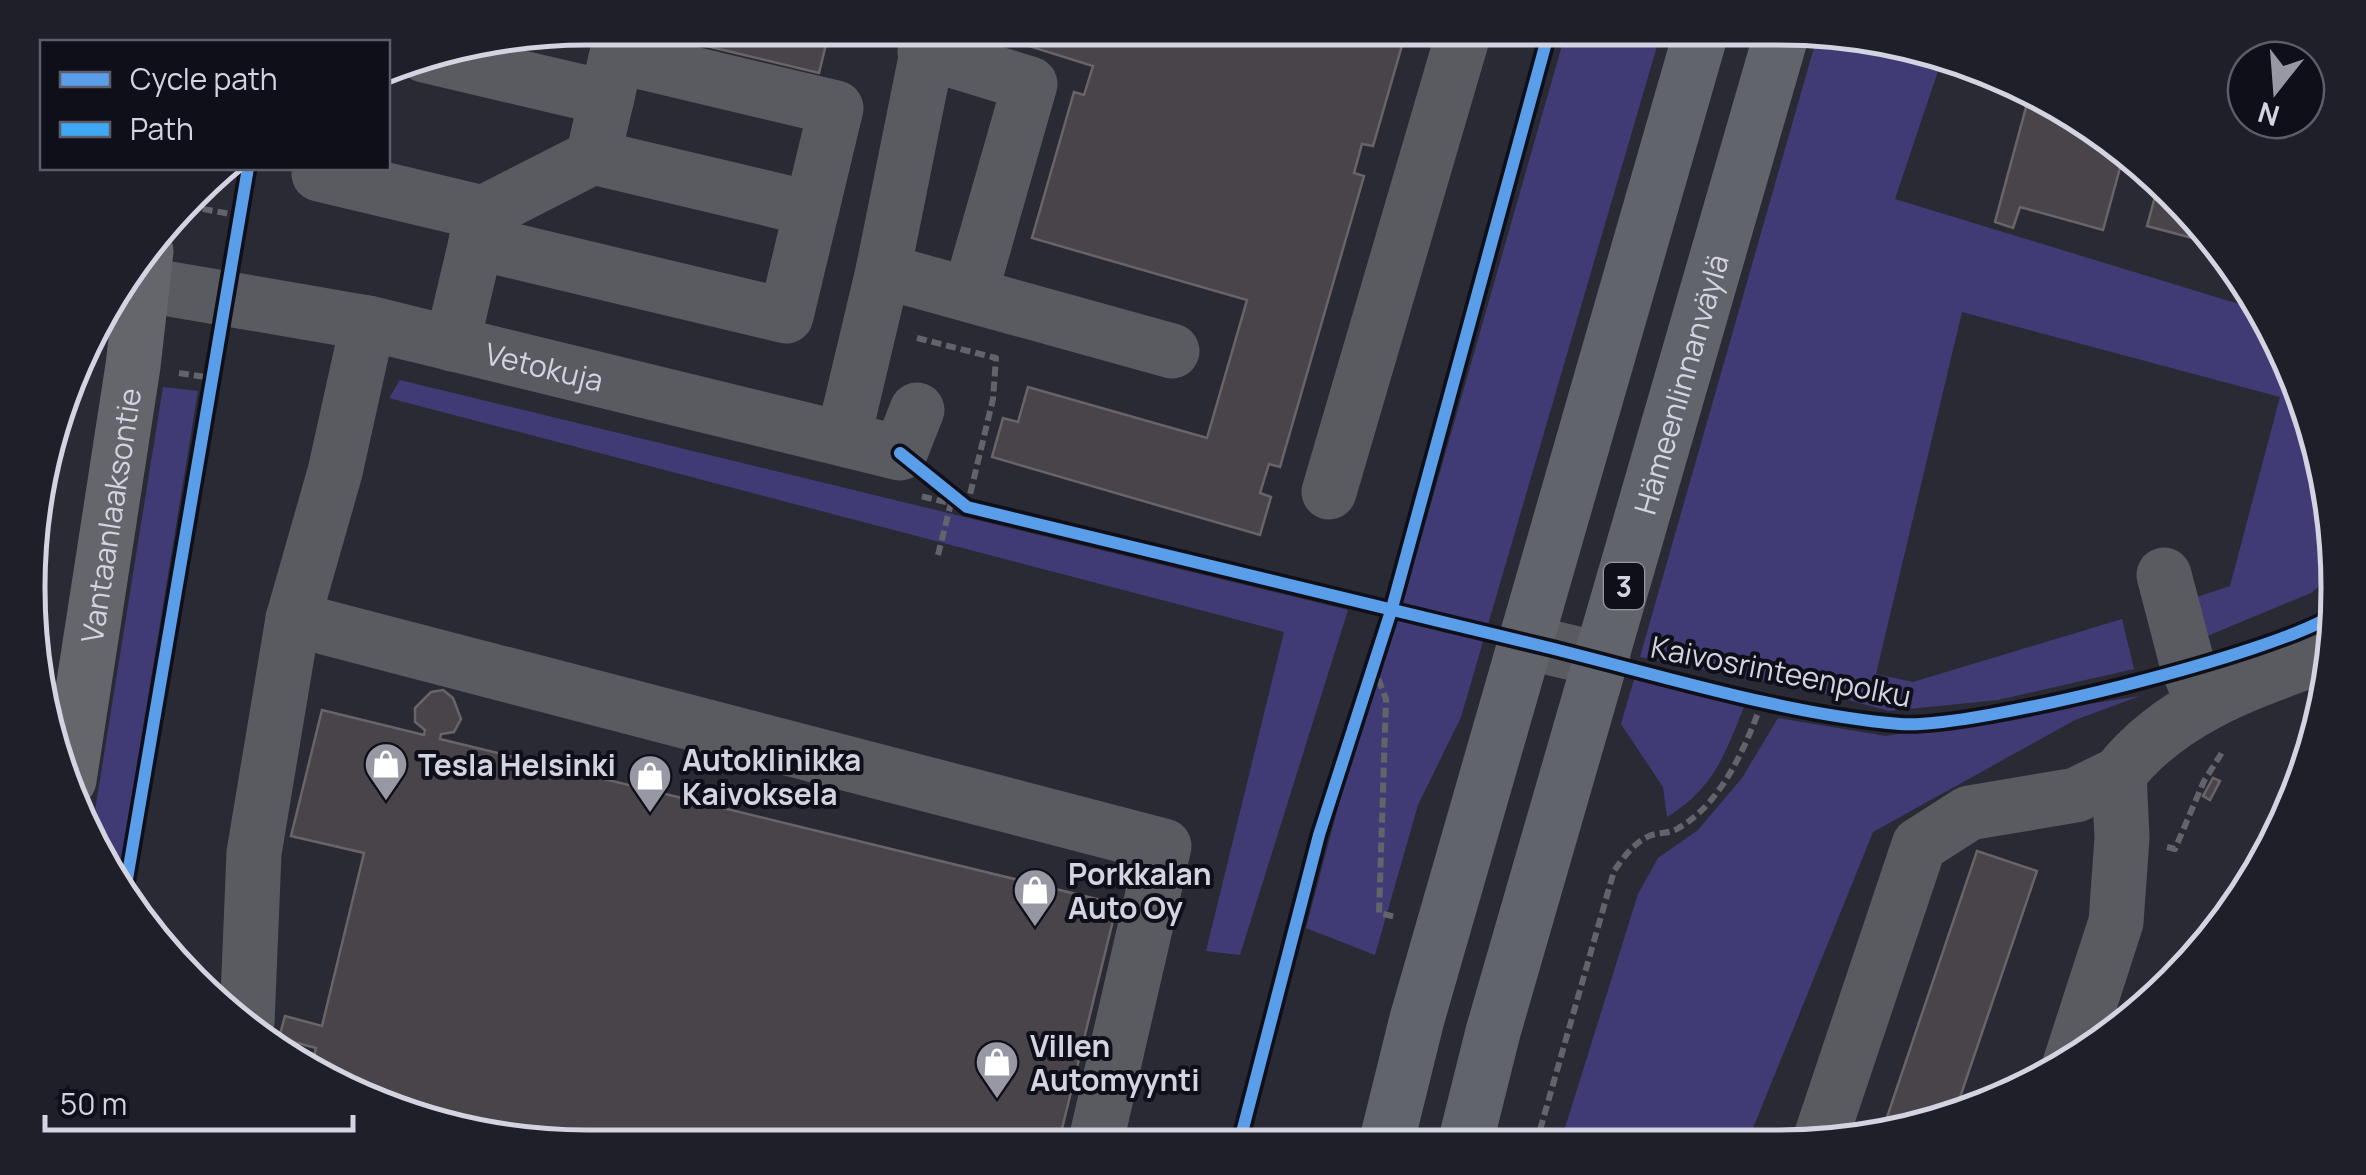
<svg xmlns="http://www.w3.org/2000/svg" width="2366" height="1175" font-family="Manrope,sans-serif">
<rect width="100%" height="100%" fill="#2a2a35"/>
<g fill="#403b75">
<path d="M1567,28L1662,29L1461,717L1418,805L1375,955L1306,928L1364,709L1396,626Z"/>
<path d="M1819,30L1941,62L1895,199L2252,308L2309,407L2331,577L2311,593L2200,639L2188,600L2230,586L2280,397L1962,312L1876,674L1913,682L2122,619L2134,669L1998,700L1889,711L1819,692L1640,657Z"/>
<path d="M400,380L1348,610L1240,955L1206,951L1284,632L389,398Z"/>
<path d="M163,387L198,391L118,881L90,842Z"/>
<path d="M1635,676L1744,707C1724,756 1714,788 1667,817L1663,787L1621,724Z"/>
<path d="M2140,696L2075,720L1873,832L1747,1143L1560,1144L1638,894L1658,858L1698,830L1742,778L1778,718L1886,736Z"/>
</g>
<g fill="#494449" stroke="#6a6468" stroke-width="2.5">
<path d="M672,28H830L819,73L669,37Z"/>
<path d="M971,28H1407L1373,146L1362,144L1354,173L1364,176L1280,467L1269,464L1260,493L1271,497L1260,535L992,457L1003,418L1018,422L1028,387L1207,438L1247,300L1032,238L1074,92L1084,95L1093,66Z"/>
<path d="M2031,89L2143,175L2120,168L2103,230L2020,207L2013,228L1995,222Z"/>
<path d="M2158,186L2199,218L2215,244L2147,226Z"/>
<path d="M443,690L453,698L461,719L454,732L441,734L440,739L1117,904L1058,1145L551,1146L340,1090L311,1069L316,1048L279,1038L285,1016L322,1026L364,853L291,836L322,710L424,735L425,730L415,722V708L431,692Z"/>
<path d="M2213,778L2220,781L2210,800L2203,796Z"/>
<path d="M1977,851L2037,871L1954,1115L1881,1135Z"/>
</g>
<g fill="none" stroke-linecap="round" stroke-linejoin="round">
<g stroke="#63646a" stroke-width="6" stroke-dasharray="10 5" stroke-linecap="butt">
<path d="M188,206L240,216"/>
<path d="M917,338L996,358L993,399L967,507L920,496"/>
<path d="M179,373L212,378"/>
<path d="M938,555L951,503"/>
<path d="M34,600L63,417"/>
<path d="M1373,665L1386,699L1379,913L1396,917"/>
<path d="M2167,847L2175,849L2204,781L2223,751"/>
<path d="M1536,1144L1614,871C1623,858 1633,844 1647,837C1656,832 1668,834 1677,829C1723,803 1746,745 1763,700"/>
</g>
<g stroke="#5a5b61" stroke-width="55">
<path d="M925,52L1030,84L970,294"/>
<path d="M424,55L607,98"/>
<path d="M593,157L812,209"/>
<path d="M319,174L483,213"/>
<path d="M476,242L786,316L836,108L617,56"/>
<path d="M883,271L1172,351"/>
<path id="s1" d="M141,284L368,323L900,453L917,410"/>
<path d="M452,344L483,213L593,157L623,28"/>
<path d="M843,439L883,271L932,28"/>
<path d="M1329,492L1465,28"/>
<path d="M2164,575L2188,667L2203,703"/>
<path d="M293,619L1164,846L1095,1145"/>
<path d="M1526,642L1603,660"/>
<path d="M247,1023L254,853L293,619L335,472L368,323"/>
<path d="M2070,1064L2116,922L2122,838L2119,774C2173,706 2251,682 2330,653"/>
<path d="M1819,1143L1919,845L1969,813L2076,795L2119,774"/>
</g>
<path stroke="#65666c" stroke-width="55" id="s2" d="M69,780L133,366L146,251"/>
<g stroke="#61646b" stroke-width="55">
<path d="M1386,1144L1417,1019L1702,29"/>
<path id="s3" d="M1465,1144L1493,1032L1783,29"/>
</g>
<path stroke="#3fa9f5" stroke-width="10" stroke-dasharray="20 10" stroke-linecap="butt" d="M37,530L46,521"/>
<g stroke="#0f0f19" stroke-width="19">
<g id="cycleway">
<path d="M900,453L967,507C1160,553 1353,600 1546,647C1660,675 1783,714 1900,724C1969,730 2280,653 2336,613"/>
<path d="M125,891L248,168"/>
<path d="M1239,1144L1319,835L1392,608L1550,28"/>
</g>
</g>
<use href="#cycleway" stroke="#5a9eea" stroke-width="12"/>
</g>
<defs>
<g id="shop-pin" transform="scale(2.25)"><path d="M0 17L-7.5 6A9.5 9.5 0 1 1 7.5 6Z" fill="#9898a5" stroke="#0f0f19"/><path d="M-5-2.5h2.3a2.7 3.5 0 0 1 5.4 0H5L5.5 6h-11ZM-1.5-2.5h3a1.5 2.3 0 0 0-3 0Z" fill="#fff"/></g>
</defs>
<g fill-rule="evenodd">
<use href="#shop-pin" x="386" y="764"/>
<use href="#shop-pin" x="650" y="776"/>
<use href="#shop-pin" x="1035" y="890"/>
<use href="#shop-pin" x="997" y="1062"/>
</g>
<g text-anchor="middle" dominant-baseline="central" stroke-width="8" stroke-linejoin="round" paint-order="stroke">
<rect fill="#0f0f19" stroke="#9898a5" stroke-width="2.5" x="1604" y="563" width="40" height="46" rx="8"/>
<g font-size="28" font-weight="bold" fill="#d3d3e1">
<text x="1624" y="586">3</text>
</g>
<g font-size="30" fill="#d3d3e1" stroke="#0f0f19">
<text stroke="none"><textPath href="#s1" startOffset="412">Vetokuja</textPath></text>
<text stroke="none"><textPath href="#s3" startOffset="790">Hämeenlinnanväylä</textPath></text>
<text stroke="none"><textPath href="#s2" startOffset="268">Vantaanlaaksontie</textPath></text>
<text transform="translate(1781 671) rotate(11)">Kaivosrinteenpolku</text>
</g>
<g font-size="30" font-weight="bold" fill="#d3d3e1" stroke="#0f0f19" text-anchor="start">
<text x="682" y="759">Autoklinikka<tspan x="682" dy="34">Kaivoksela</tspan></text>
<text x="418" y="764">Tesla Helsinki</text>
<text x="1068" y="873">Porkkalan<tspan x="1068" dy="34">Auto Oy</tspan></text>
<text x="1030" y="1045">Villen<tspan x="1030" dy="34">Automyynti</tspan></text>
</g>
</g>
<path d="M0 0H2366V1175H0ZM587 45H1779A542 542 0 0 1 2321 587V588A542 542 0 0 1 1779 1130H587A542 542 0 0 1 45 588V587A542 542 0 0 1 587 45Z" fill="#1f1f29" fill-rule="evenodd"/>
<path fill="none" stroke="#d3d3e1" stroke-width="5" d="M587 45H1779A542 542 0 0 1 2321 587V588A542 542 0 0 1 1779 1130H587A542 542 0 0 1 45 588V587A542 542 0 0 1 587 45Z"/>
<rect x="40" y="40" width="350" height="130" fill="#0f0f19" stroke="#5d5d69" stroke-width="2.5"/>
<rect x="60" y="72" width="50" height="15" fill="#5a9eea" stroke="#5d5d69" stroke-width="2.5"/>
<text x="130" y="90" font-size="30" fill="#d3d3e1">Cycle path</text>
<rect x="60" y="122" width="50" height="15" fill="#3fa9f5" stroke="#5d5d69" stroke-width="2.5"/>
<text x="130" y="140" font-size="30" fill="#d3d3e1">Path</text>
<g transform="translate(2276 90) rotate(197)"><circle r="48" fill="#0f0f19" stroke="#5d5d69" stroke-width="2.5"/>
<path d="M0-8L18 38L0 25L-18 38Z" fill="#9898a5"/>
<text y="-15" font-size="28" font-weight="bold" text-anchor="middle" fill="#d3d3e1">N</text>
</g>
<path d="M45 1115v15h308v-15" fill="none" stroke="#d3d3e1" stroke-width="5"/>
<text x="60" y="1115" font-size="30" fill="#d3d3e1" stroke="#0f0f19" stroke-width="8" paint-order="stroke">50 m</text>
</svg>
